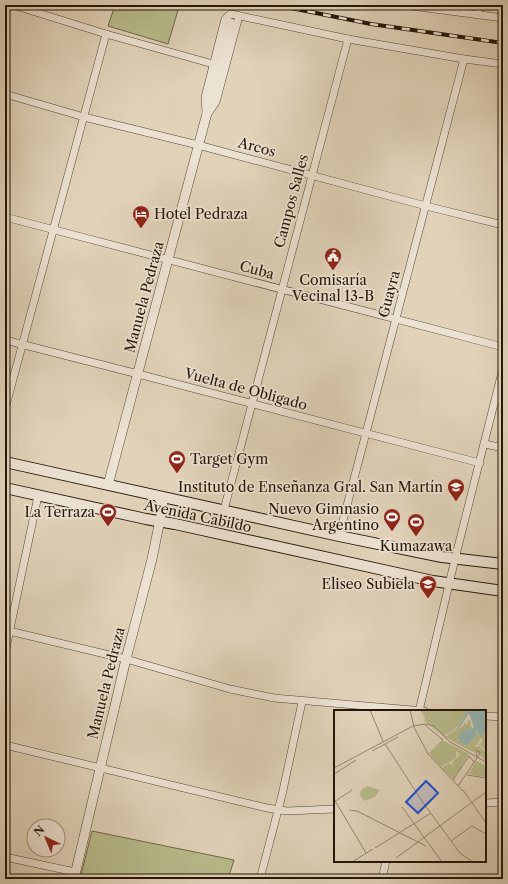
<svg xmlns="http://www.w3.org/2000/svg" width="508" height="884" font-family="'Libre Caslon Text',serif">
<rect width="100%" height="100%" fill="#e1d3ba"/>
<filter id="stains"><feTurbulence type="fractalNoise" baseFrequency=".005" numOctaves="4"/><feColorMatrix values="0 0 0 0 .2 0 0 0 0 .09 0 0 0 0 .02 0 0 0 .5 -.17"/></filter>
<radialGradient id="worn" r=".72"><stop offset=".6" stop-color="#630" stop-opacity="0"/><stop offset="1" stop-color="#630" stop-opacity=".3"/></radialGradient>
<g fill="#b8bb8c" stroke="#6e684a">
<path d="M115,5H172L179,7L168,44L108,26Z"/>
<path d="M92,831L234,860L228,879H80Z"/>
</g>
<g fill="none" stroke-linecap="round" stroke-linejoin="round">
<path stroke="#bbad96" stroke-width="9" stroke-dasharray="9 4.5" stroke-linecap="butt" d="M231,21L235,5"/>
<g stroke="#534534" stroke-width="8">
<g id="minor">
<path d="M13,5L106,34L213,64"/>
<path d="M404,5L503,18"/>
<path d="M477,15L480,5"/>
<path d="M5,94L84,117L198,145L426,206L503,225"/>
<path d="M206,112L205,97L225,19L228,16L231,14L348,39L464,59L503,64"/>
<path d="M209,112L216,102L239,16"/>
<path d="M5,217L503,347"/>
<path d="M5,340L138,374L480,463"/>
<path d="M5,409L106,34"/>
<path d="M485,444L503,448"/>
<path d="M224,510L348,39"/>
<path d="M339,536L464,59"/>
<path d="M5,630L126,659L230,689L274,698L424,711"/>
<path d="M5,653L38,496"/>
<path d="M419,711L455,559L503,368"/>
<path d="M485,716L503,717"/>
<path d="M5,745L267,808L287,811L335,809"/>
<path d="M485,803L503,802"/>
<path d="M5,857L75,872"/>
<path d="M260,879L282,795L302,702"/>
<path d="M382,879L386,861"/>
</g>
</g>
<g stroke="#534534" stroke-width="10">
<g id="tertiary">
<path d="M108,485L231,23"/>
<path d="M74,879L126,659L152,559L163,505L157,495"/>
</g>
</g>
<g stroke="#241607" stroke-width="12">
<g id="secondary">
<path d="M5,462L339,536L442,557L503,564"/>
<path d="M5,488L146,519L175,524L433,581L503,591"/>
</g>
</g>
<use href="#minor" stroke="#ece2d2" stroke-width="7"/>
<use href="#tertiary" stroke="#ece2d2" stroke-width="9"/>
<use href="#secondary" stroke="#ece2d2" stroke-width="10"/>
<g stroke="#241607" stroke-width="4">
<path id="rail" d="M276,5L371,24L503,43"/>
</g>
<use href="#rail" stroke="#ece2d2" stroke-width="2.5" stroke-dasharray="8" stroke-linecap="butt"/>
</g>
<defs>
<g id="hotel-pin" transform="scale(0.9)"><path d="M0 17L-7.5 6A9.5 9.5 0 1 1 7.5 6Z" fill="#8f2418" stroke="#ece2d2"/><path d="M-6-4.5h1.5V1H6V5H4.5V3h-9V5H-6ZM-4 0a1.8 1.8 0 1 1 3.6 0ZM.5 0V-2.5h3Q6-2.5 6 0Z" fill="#fff"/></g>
<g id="civic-pin" transform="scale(0.9)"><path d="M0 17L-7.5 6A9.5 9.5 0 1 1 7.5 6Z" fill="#8f2418" stroke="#ece2d2"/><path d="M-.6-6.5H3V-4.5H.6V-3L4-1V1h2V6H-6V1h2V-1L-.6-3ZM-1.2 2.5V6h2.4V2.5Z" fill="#fff"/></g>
<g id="stadium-pin" transform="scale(0.9)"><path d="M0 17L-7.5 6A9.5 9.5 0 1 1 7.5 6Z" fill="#8f2418" stroke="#ece2d2"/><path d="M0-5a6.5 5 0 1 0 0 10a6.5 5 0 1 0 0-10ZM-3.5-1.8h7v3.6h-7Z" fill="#fff"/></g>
<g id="school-pin" transform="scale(0.9)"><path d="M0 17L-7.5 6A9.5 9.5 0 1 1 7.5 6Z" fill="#8f2418" stroke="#ece2d2"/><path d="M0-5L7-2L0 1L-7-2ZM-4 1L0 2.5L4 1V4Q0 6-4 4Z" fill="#fff"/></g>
</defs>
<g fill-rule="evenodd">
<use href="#hotel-pin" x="141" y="214"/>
<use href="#civic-pin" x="333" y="256"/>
<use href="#stadium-pin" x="177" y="459"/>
<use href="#school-pin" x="456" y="487"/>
<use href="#stadium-pin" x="108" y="512"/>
<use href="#stadium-pin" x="392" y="517"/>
<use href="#stadium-pin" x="416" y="522"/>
<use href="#school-pin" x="428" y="584"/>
</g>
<g text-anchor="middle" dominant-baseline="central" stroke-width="3.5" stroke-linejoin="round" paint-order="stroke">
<g font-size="14" fill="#241607" stroke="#ece2d2">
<text transform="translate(257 147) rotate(15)">Arcos</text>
<text transform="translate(291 201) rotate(-75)">Campos Salles</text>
<text transform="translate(257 270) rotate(15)">Cuba</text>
<text transform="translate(389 294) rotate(-75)">Guayra</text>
<text transform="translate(144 297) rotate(-75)">Manuela Pedraza</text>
<text transform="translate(246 389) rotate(15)">Vuelta de Obligado</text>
<text transform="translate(198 516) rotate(12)">Avenida Cabildo</text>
<text transform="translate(106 683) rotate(-76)">Manuela Pedraza</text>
</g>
<g font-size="14" fill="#241607" stroke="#ece2d2" text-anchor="end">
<text x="154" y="214" text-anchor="start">Hotel Pedraza</text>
<text x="333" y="280" text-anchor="middle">Comisaría<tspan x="333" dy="16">Vecinal 13-B</tspan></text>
<text x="190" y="459" text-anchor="start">Target Gym</text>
<text x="443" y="487">Instituto de Enseñanza Gral. San Martín</text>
<text x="379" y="509">Nuevo Gimnasio<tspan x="379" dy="16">Argentino</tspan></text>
<text x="95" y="512">La Terraza</text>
<text x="416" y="546" text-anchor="middle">Kumazawa</text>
<text x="415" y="584">Eliseo Subiela</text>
</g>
</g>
<g transform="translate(334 710)">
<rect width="152" height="152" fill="#e1d3ba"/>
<path d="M86,0L99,1L133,0L124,16L110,26L90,11L91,8ZM136,10L138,19L130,20L124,30L133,36L141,27L140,21L144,19L143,22L145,27L152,21V42L146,34L149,30L147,28L143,34H144L148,37L142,34L141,37L145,36L152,43V51L141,40V43L111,27L130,15L129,13L134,14L133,11ZM108,30L135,44L119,69L108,58L115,53L120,57L118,53L120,50L129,44L123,47L126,44L122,41V48L107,57L95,43ZM142,51L152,56V67L135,64ZM75,74L46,80L41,87L30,91L26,85L27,80L33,76L46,80Z" fill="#b8bb8c"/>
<path d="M133,0H152V21L146,27L143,22L144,19L141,21V27L133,36L126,32L124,27L130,20L140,18L135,3L126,17L110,26L124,17Z" fill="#95b7b5"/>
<path fill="none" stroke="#958772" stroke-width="1" d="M36,0L49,31M76,0L80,17L94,44L129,81M91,15L109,30M51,34L90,94L126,143L139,152M38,41L64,27M0,58L79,16L92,14L100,16L116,32L152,52M0,64L22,50M133,65L152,68M119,70L135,46L140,52M124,76L145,45L146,42L142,40L143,48M129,80L152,113M0,89L32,143M0,92L18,80M68,97L108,152M15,100L23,101L92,136M117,131L138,116L152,124M41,138L97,103M62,148L152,82M18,152L39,139"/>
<path fill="#1d4ed8" fill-opacity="0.15" stroke="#1d4ed8" stroke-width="2" d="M92,71L104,83L84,103L72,92Z"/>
<rect width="152" height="152" fill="none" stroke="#241607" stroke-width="2"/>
</g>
<rect width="508" height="884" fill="none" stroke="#e1d3ba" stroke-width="20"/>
<rect x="6" y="6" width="496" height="872" fill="none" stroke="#241607" stroke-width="2"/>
<rect x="10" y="10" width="488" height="864" fill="none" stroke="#241607"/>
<g transform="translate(46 838) rotate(316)"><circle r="19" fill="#ece2d2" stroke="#9c9081"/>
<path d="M0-3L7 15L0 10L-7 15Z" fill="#8f2418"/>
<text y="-6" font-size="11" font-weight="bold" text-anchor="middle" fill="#241607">N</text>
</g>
<rect width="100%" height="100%" filter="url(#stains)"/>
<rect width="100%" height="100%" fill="url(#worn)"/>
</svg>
